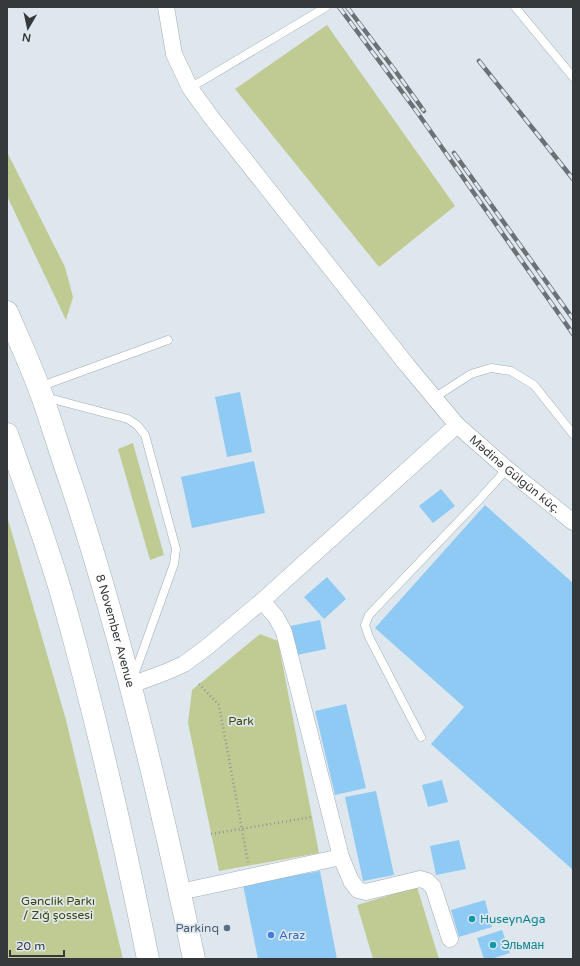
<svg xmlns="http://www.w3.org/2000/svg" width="580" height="966" font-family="'Varela Round',sans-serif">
<rect width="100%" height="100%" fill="#dee7ed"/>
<g fill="#c0cb94">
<path d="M327,25L455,206L379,267L235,89Z"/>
<path d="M7,152L65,267L73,297L66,320L7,196Z"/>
<path d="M133,443L164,555L150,560L118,449Z"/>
<path d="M7,516L66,720L123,959H7Z"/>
<path d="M260,634L278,641L319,853L219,871L188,723L192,690Z"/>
<path d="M417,887L439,959H373L357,905Z"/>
</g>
<g fill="#8fcaf4">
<path d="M240,392L252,452L227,457L215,397Z"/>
<path d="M254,461L265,513L192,528L181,477Z"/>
<path d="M441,489L455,506L433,523L419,506Z"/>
<path d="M485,505L573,583V870L431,744L464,707L375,628Z"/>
<path d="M327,577L346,599L324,619L304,597Z"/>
<path d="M320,620L326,649L297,655L290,626Z"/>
<path d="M346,704L366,788L335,795L315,711Z"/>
<path d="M442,780L448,802L428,807L422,785Z"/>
<path d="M376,791L394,875L363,881L345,797Z"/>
<path d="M459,840L466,869L436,875L430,846Z"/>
<path d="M320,871L337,959H258L243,885Z"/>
<path d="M485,900L492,927L459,937L451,910Z"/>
<path d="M502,930L510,953L491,959H484L477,938Z"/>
</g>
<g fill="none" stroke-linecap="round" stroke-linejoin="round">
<g stroke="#a4acb2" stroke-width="9">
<g id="service">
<path d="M515,7L573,77"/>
<path d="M190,88L326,7"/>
<path d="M39,387L168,340"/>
<path d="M45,397L128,419L137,425L145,435L176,549L174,564L133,678"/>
<path d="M434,398L471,374L491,368L511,371L534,385L573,434"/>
<path d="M421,737L369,637L365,625L369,615L478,501L507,469"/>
</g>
</g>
<g stroke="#a4acb2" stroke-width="17">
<g id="minor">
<path id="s1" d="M457,425L507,469L573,522"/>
<path d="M262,601L276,617L284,632L341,857L351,881L358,890L366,892L420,879L427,881L433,887L450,939"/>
<path d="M131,685L166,672L184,664L207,647L262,601L457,425L407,365L211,117L190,88L174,54L166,7"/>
<path d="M180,892L341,857"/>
</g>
</g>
<g stroke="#a4acb2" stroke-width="23">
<g id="trunk">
<path id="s2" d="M7,312C19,340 32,368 42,396C52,424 60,452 70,480C122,637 160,798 194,959"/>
<path d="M7,434C27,490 48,546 64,603C97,720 124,840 148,959"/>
</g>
</g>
<g stroke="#8e9599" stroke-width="2.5" stroke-dasharray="1 3" stroke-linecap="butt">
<path d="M199,684L219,705L248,862"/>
<path d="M211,834L312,817"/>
</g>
<use href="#service" stroke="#fff" stroke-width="8"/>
<use href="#minor" stroke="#fff" stroke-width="16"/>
<use href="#trunk" stroke="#fff" stroke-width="22"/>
<g stroke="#6c7175" stroke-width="4.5">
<g id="rail">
<path d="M339,7L417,112L573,334"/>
<path d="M347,7L394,69L424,111"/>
<path d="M479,61L573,179"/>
<path d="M454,153L573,319"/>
</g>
</g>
<use href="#rail" stroke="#dee7ed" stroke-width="3" stroke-dasharray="9" stroke-linecap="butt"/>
</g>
<g fill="#0f9aa8" stroke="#dee7ed" stroke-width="1.5">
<circle cx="472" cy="919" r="4"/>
<circle cx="493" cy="945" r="4"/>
</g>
<circle fill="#5c6f8a" stroke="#dee7ed" stroke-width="1.5" cx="227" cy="928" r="4"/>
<circle fill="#3f7fe0" stroke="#dee7ed" stroke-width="1.5" cx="271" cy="935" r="4"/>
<g text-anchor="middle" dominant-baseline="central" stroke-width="3.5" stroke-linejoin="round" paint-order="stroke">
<g font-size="12" fill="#36393b" stroke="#dee7ed">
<text stroke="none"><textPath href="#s1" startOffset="76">Mədinə Gülgün küç.</textPath></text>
<text stroke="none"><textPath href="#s2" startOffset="337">8 November Avenue</textPath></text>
</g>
<g font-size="12" fill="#3d4606" stroke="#dee7ed">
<text x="241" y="721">Park</text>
<text x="58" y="901">Gənclik Parkı<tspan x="58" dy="14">/ Zığ şossesi</tspan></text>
</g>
<g font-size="12" fill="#0d838f" stroke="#dee7ed" text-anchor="start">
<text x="480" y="919">HuseynAga</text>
<text x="501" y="945">Эльман</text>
</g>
<g font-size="12" fill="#4e5e75" stroke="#dee7ed" text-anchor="end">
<text x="219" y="928">Parkinq</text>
</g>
<g font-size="12" fill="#366cbe" stroke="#dee7ed" text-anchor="start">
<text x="279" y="935">Araz</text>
</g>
</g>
<rect width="580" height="966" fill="none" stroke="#36393b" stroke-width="16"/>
<g transform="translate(28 28) rotate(189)" stroke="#dee7ed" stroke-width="3" paint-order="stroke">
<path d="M0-3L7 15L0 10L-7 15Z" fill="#36393b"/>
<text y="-6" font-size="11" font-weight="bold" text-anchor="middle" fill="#36393b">N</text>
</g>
<path d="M10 950v6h54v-6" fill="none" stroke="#36393b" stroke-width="2"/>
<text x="16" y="950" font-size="12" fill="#36393b" stroke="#dee7ed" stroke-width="3" paint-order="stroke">20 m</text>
</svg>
